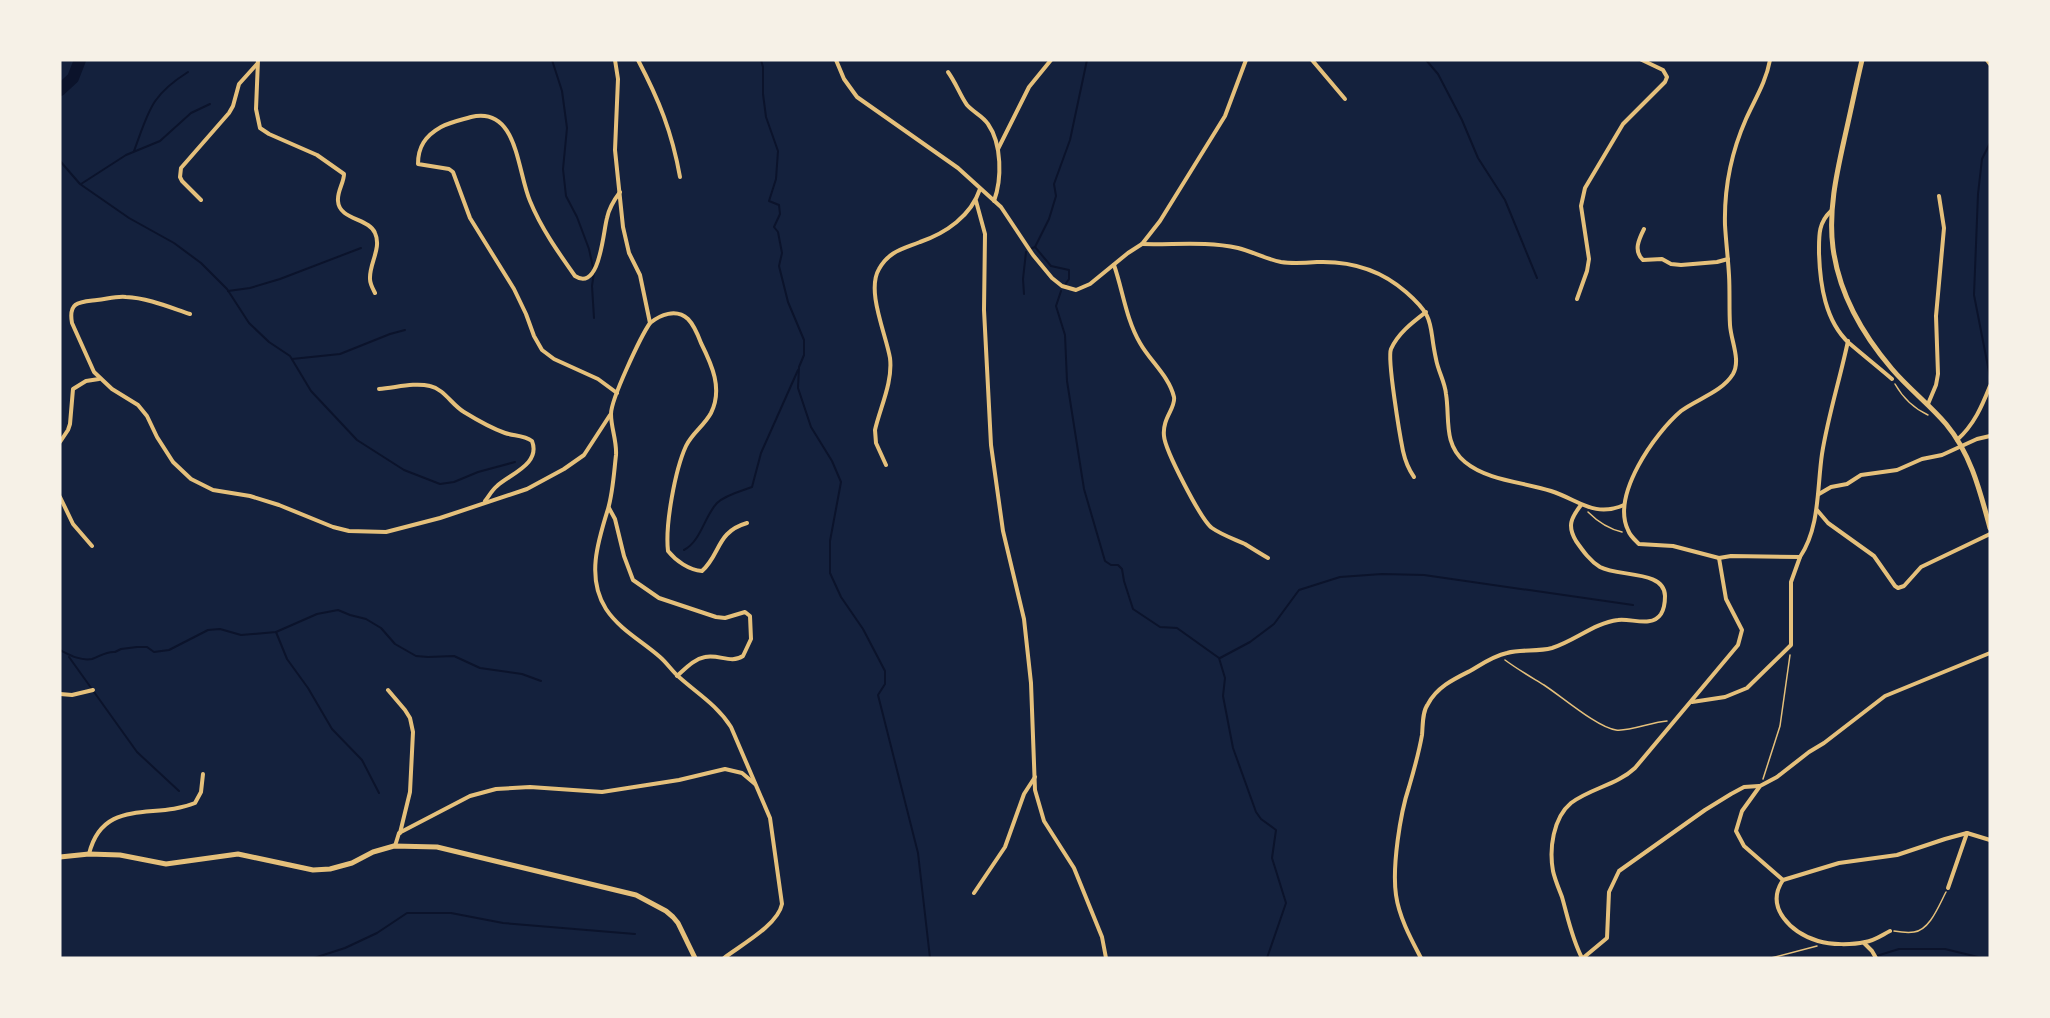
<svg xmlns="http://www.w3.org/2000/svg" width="2050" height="1018" font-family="'PT Sans',sans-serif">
<rect width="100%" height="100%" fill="#14213d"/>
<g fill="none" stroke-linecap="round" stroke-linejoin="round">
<g stroke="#0b132b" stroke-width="2">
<path d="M552,60L562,91L567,128L563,169L566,196L577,217L589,249L594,272L592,286L594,318"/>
<path d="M761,60L763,67V94L766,117L778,151L776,179L769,201L779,205L780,214L774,227L778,232L782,253L779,266L788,302L804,340V355L799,367L798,388L811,427L832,461L841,482L830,541V573L841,597L863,629L885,671V684L878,695L918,853L930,958"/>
<path d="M1426,60L1438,74L1462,120L1478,158L1505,200L1537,278"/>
<path d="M1990,143L1982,159L1978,194L1974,295L1990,377"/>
<path d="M134,151C149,111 150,96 188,72"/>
<path d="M60,161L80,184L129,218L174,243L201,263L227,289L249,323L269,342L290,356L311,391L357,440L404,470L440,484L454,482L478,472L515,462"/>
<path d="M81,184L126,155L160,141L191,113L210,104"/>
<path d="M1035,247L1051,266L1069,270V279L1064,286"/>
<path d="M1030,249L1035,247L1049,219L1056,196L1054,184L1070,140L1087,60"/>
<path d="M228,291L250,288L280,279L361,248"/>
<path d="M1061,291L1056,306L1065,335L1067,381L1084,489L1105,561L1111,565H1118L1122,569L1124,581L1133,609L1160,627L1177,628L1219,658L1225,678L1223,696L1233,748L1256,812L1261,819L1276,830L1272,858L1286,903L1267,958"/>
<path d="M1024,294L1023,279L1026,252"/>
<path d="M292,359L340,354L390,334L405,330"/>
<path d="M684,550C701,541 704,517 717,503C725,495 741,491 752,487L761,453L798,370"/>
<path d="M276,632L287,659L308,688L332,729L362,760L379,793"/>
<path d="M60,650C70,655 80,661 92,659C101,656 106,651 115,652L121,649L137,647H147L154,652L169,650L208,630L220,629L241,635L276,632L317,614L338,610L350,615L366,619L381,628L395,644L416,656L428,657L454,656L480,668L522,674L541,681"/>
<path d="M69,657L137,752L179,791"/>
<path d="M1220,658L1250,642L1274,624L1299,590L1340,577L1382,574L1424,575L1633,605"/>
<path d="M314,958L345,948L377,933L407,913H451L503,923L635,934"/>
<path d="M1870,958L1899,949H1945L1982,958"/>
</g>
<path stroke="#0b132b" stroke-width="12" d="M60,90L73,78L80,60"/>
<g stroke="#e5c07b" stroke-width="1.5">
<path d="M1895,384C1903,398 1913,408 1928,415"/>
<path d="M1588,512C1598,522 1609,529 1622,532"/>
<path d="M1505,660C1517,669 1531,677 1544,685C1561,696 1598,728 1616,730C1628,732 1652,722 1667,721"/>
<path d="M1763,779L1780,726L1790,655"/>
<path d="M1894,931C1900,932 1908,933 1914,932C1930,930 1939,905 1946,892"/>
<path d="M1771,958L1817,946"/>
</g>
<g stroke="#e5c07b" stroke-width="4">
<path d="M258,60L256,109L260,128L269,134L317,155L344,174C344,183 337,191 338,201C339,220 369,218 375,233C382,248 369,264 370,279C370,284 373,289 375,293"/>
<path d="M615,60L618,79L615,150L623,227L629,253L640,275L650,323C641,336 611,399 611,414C611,428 617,441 616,455C614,472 613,492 608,509C598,541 586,578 606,609C620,630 642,641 660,657C667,663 672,671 679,677C698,694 717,705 731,727L770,818L782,904C778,925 741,945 724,958"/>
<path d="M638,60C659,100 672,132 680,177"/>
<path d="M836,60L844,79L857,97L958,168L1001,207L1033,255L1052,278L1062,286L1076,290L1090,284L1128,253L1142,244L1160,221L1225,116L1246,60"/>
<path d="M1312,60L1345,99"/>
<path d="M1770,60C1766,82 1755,99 1746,119C1731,153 1724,187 1725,225C1726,242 1728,258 1729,275C1730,292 1729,308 1730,325C1731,341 1741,360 1733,374C1722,392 1697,399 1681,411C1655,433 1611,495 1628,530C1630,536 1635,540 1639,544L1673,546L1719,558L1731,556L1800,557C1820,527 1817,488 1822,454C1828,416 1840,379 1848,341"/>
<path d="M1987,60L1990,64"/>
<path d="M948,72C956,83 960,95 967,105C973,112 983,116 988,124C1002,144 1002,179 994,201"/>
<path d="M998,149L1029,87L1051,60"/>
<path d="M201,200L182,181L180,177L181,168L229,113L233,106L239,84L257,64"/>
<path d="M976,201L985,234L984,310L991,445L1003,531L1024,619L1031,683L1035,790L1044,821L1074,868L1102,937L1106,958"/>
<path d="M1831,211C1818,223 1819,236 1819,253C1820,284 1825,321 1849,343C1863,355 1878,367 1892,379"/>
<path d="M1644,229C1639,239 1633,251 1643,260L1662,259L1671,264L1681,265L1717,262L1728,259"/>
<path d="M1142,244C1174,245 1206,241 1238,248C1253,252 1266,259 1281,262C1293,264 1305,263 1318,262C1350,261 1381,270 1406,292C1437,319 1428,324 1436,359C1438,371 1445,382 1446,394C1450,418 1443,444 1465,462C1488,481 1524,482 1551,491C1579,500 1594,518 1624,505"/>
<path d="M1114,265C1123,291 1126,319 1140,343C1150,361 1169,376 1174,397C1176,408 1162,418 1164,436C1165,450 1201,520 1212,528C1222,535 1234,539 1245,544C1253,549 1261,554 1268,558"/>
<path d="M1577,299L1587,271L1589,259L1581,206L1585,188L1623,124L1665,82L1667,77L1663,70L1642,60"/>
<path d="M190,314C169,307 148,298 126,297C116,296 107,299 97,300C80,302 68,301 72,323L94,372L112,389L138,405L147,416L157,437L173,462L191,479L213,490L250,496L279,505L333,527L349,531L386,532L440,518L527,489L564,469L584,455L610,415"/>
<path d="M650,323C660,315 676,308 688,319C694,325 698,335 701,343C712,365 723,389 711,413C704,426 692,433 686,446C675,470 665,525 668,551C676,561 689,570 702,571C721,554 716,532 747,523"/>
<path d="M379,389C395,388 414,382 430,386C444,389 452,405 464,412C477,420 491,428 505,433C514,436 524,435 532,441C541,464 510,474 497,486C492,490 489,496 485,501"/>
<path d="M617,393L598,379L554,359L542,350L534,336L526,314L514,289L470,218L453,172L449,169L418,164C418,147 425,136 441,127C450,122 461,120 471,117C518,106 517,171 530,201C541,228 558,252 575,276C600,292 603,232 607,218C609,208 614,200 620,192"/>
<path d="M1928,404L1936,385L1938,374L1936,316L1944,228L1939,196"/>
<path d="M1957,440C1974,425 1982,406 1990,386"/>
<path d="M60,442L68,430L70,424L73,389L86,381L99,379"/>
<path d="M886,465L876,443L875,430C880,408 893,382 890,358C886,334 866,291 879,269C889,251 903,249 920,242C946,233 971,216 980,189"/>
<path d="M1414,477C1409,470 1405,460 1403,451C1400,436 1387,359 1391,349C1398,333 1413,322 1426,312"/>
<path d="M1819,494L1831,487L1847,484L1861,475L1897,470L1922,459L1942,455L1977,439L1990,436"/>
<path d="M60,497L73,524L92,546"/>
<path d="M609,508L615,519L624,556L633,580L659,598L716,617L725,618L745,612L750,616L751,639L743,656C731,664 719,654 705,657C694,659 686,668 677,676"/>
<path d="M1817,510L1828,523L1874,556L1895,586L1898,588L1904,586L1921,567L1990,534"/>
<path d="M388,690L405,710L410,718L413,732L410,792L400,833"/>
<path d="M60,694L72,695L93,690"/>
<path d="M1692,702L1725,697L1747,688L1791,645V582L1800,557"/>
<path d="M395,846L399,833L470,796L496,789L530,787L602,792L679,780L725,769L742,773L755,784"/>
<path d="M89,854C103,797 154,820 195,803L201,792L203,774"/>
<path d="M1783,880L1744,846L1736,831L1742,811L1760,786L1777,777L1809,752L1824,743L1885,696L1990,653"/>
<path d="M1948,888L1967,833"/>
<path d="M974,893L1005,847L1024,794L1035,777"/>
<path d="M1890,931C1882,935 1874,941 1865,942C1852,945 1831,945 1818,941C1792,933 1764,908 1783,880L1839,863L1897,855L1945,839L1967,833L1990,840"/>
<path d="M1864,943L1872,951L1876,958"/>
<path d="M1421,958C1411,939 1399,917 1396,895C1392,867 1400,814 1409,787C1414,770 1419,752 1422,735C1423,725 1422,712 1428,704C1437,687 1454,679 1470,671C1482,664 1493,656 1507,653C1521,649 1537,652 1552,648C1575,641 1594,623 1618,620C1631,618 1652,628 1661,614C1664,609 1665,602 1665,596C1665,570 1618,577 1600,567C1590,561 1583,551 1576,541C1567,526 1571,518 1581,505"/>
<path d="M1582,958C1572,939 1568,918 1562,897C1559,889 1555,880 1553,871C1549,849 1553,818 1571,803C1591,788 1617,785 1635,768L1738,645L1742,630L1726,599L1719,558"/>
<path d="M1583,958L1607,938L1609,892L1619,871L1705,810L1731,794L1744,787L1759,786"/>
</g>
<g stroke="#e5c07b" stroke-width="5">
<path d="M1862,60C1856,85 1851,110 1845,136C1837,172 1828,210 1833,248C1839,293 1863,335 1892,369C1909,389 1930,405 1946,424C1971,454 1980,491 1990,528"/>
<path d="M60,857L89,854L120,855L166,864L238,854L313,870L330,869L352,863L373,852L394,846L437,847L636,895L666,911L673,917L678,923L695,958"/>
</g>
</g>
<rect width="2050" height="1018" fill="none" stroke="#f6f1e7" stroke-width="123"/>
</svg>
